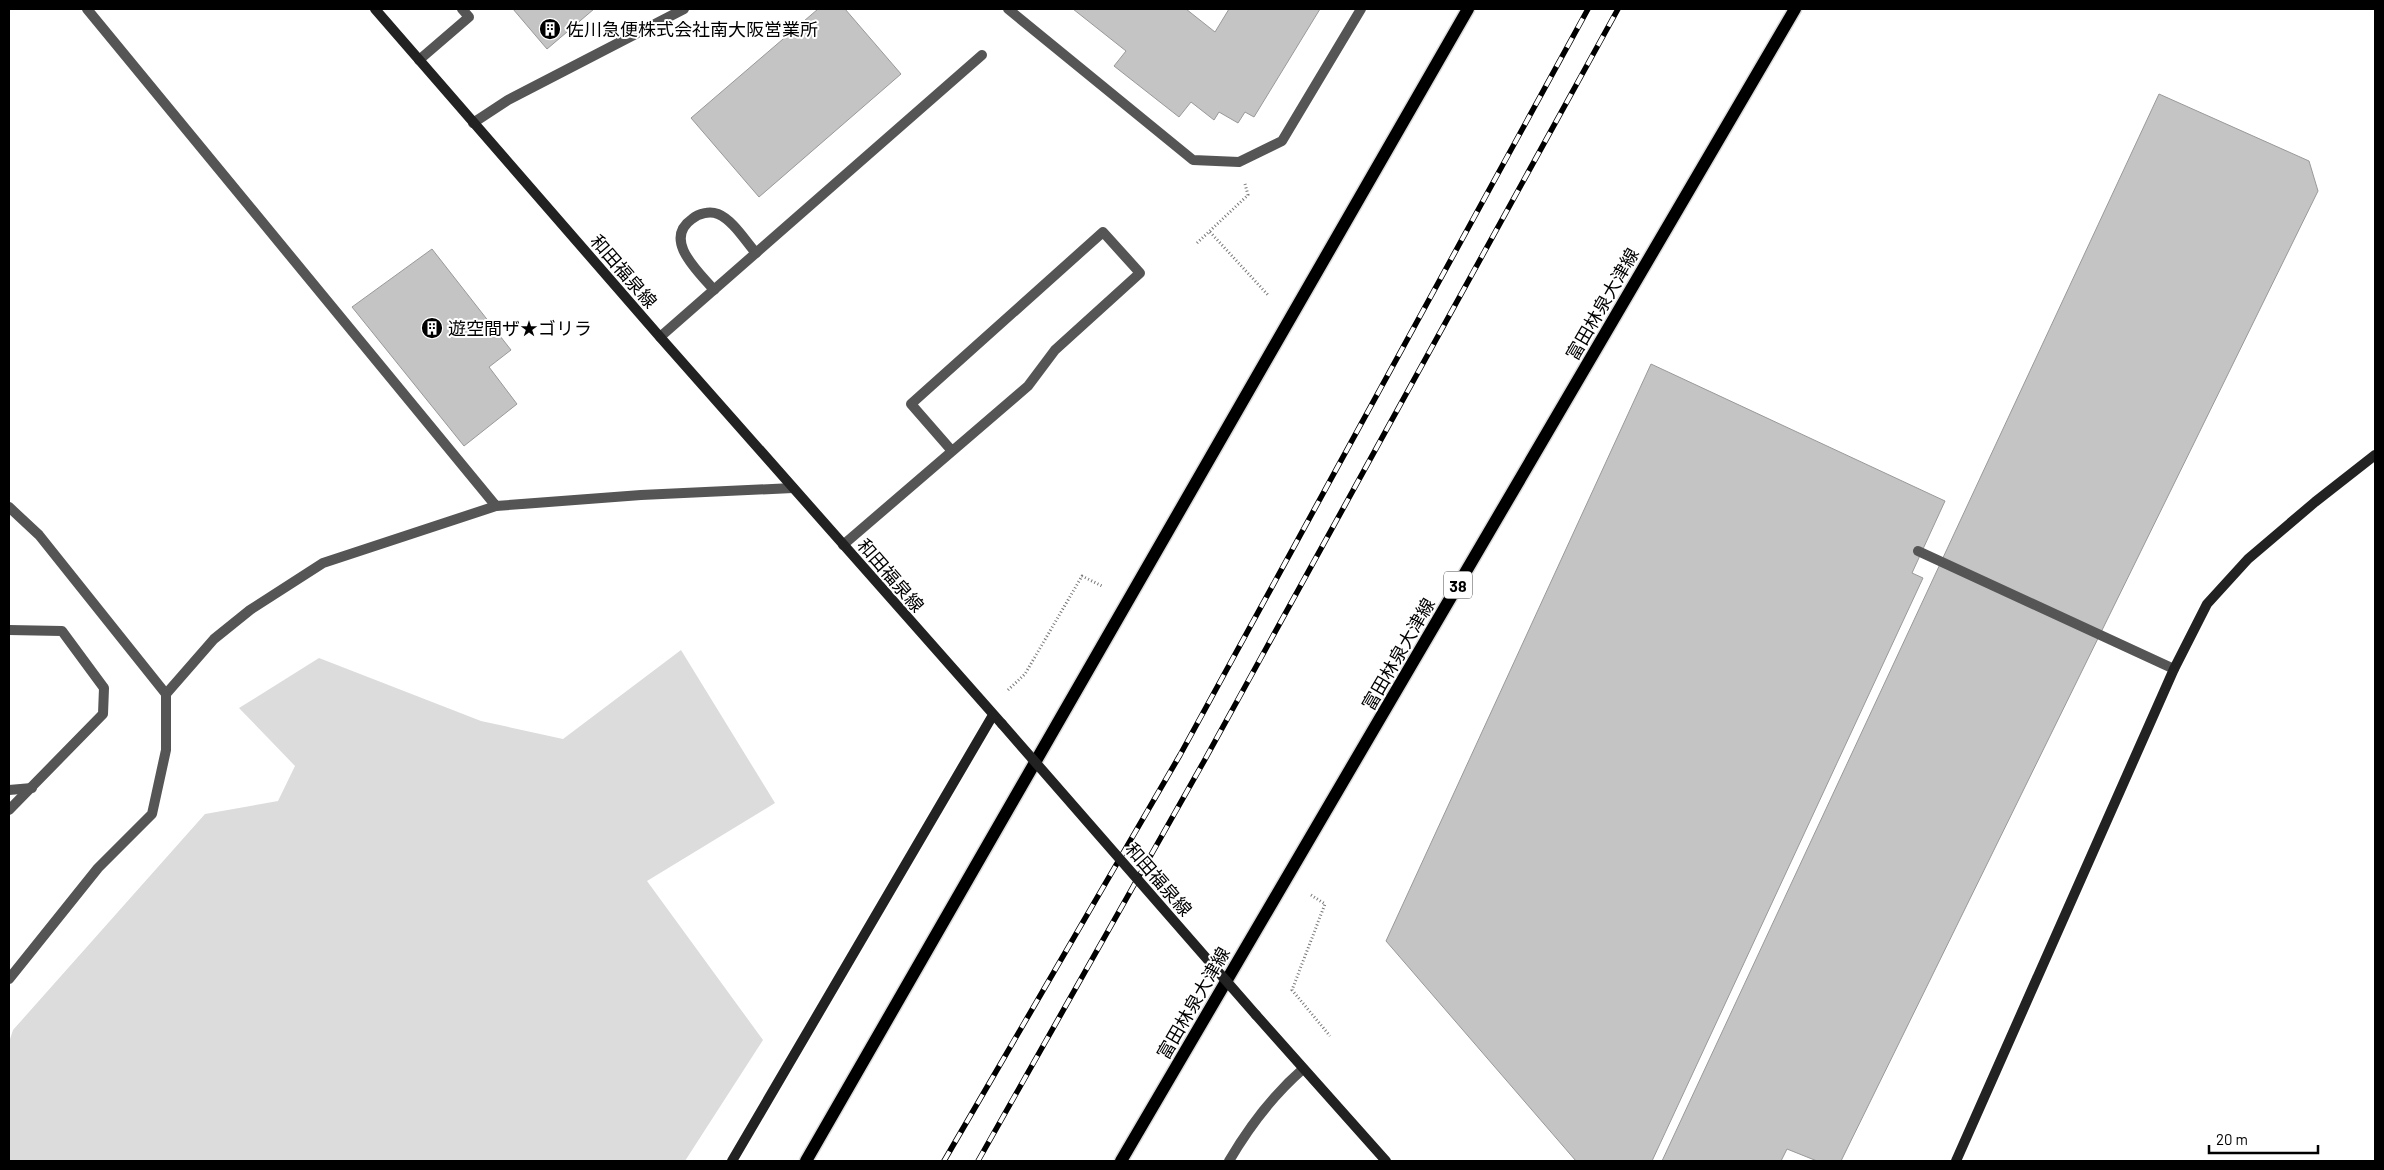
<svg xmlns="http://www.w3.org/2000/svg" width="2384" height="1170" font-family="Barlow,'Noto Sans JP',sans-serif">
<rect width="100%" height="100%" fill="#fff"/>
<path fill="#dcdcdc" d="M681,650L775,803L647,881L763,1040L685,1161H9V1042L13,1030L205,814L278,801L295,766L239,708L319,658L481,721L563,739Z"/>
<g fill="#c4c4c4" stroke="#999">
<path d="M513,9H594L547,49Z"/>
<path d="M818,9H845L901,74L759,197L691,118Z"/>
<path d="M1073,9H1186L1215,32L1229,9H1320L1254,117L1245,112L1238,123L1219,112L1214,120L1191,102L1179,117L1114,66L1126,51Z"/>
<path d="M2159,94L2309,161L2318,191L1841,1161H1817L1787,1149L1781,1161H1662Z"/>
<path d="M432,249L511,350L489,367L517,404L464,446L352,307Z"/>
<path d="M1651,364L1945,501L1912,573L1923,578L1652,1161H1576L1386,941Z"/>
</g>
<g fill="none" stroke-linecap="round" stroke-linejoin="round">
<g stroke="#dbdbdb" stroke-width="15">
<g id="primary">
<path d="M806,1161L1468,9"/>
<path d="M1121,1161L1795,9"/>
</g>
</g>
<g stroke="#777" stroke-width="3" stroke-dasharray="1 2.5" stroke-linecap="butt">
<path d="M1210,232L1268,295"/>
<path d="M1197,243L1248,195L1245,184"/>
<path d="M1008,690L1025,674L1082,576L1102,586"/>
<path d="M1311,895L1325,904L1292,990L1330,1036"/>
</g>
<g stroke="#555" stroke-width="10">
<path d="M87,9L496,506L641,495L793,488"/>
<path d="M419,60L469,17L462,9"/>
<path d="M714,290C699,272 662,240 692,219C699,213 710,211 718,214C733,220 746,242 756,253"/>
<path d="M660,337L982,55"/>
<path d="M843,545L1028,386L1055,350L1140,273L1103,232L911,404L952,451"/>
<path d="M1918,551L2174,669"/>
</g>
<g stroke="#555" stroke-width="10">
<path d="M1008,9L1193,160L1239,162L1282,141L1361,9"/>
<path d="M473,123L508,100L684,9"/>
<path d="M9,507L39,535L166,694V750L152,814L98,868L9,979"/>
<path d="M9,630L62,631L104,688L103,714L9,810"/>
<path d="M166,694L214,639L250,610L323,563L496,506"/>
<path d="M9,790L32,788"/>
<path d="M1229,1161C1250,1125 1272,1096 1303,1069"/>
</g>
<g stroke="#222" stroke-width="10">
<path d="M375,9L660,337L1002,724"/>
<path d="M1256,1015L1386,1161"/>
<path d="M732,1161L993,715"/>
<path d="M1956,1161L2174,669L2207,604L2248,559L2315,502L2375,455"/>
</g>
<use href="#primary" stroke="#000" stroke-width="12"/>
<g stroke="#000" stroke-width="5.5">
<g id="rail">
<path d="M944,1161L1180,755L1588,9"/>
<path d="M978,1161L1203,763L1618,9"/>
</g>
</g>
<use href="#rail" stroke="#fff" stroke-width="4" stroke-dasharray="11" stroke-linecap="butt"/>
<path stroke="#222" stroke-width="10" d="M1002,724L1256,1015"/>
</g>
<defs>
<g id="building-disc" transform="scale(1.125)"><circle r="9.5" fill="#000" stroke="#fff"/><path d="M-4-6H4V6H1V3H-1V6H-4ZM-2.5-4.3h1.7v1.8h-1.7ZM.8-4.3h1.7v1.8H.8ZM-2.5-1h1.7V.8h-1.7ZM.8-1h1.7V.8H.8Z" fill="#fff"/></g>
</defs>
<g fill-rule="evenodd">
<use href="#building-disc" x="550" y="29"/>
<use href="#building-disc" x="432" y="328"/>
</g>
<g text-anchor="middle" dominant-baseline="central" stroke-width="4" stroke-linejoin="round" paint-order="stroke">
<rect fill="#fff" stroke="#4c4c4c" stroke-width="1" x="1444" y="571.5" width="28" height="27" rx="4"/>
<g font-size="16" font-weight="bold" fill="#000">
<text x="1458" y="585">38</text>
</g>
<g font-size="18" fill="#000" stroke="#fff" text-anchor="start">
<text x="566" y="29">佐川急便株式会社南大阪営業所</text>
<text x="448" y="328">遊空間ザ★ゴリラ</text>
</g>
<g font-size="18" fill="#000" stroke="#fff">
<text transform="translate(624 271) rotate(49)">和田福泉線</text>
<text transform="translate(1602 304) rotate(-60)">富田林泉大津線</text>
<text transform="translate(891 575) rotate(49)">和田福泉線</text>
<text transform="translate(1398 654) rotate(-60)">富田林泉大津線</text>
<text transform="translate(1159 879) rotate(49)">和田福泉線</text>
<text transform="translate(1193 1003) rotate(-60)">富田林泉大津線</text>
</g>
</g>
<rect width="2384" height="1170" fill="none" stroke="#000000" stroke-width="20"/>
<path d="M2209 1145v8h109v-8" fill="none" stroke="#000000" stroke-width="2.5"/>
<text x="2216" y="1145" font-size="15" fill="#000000" stroke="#ffffff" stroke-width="4" paint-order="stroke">20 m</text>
</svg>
